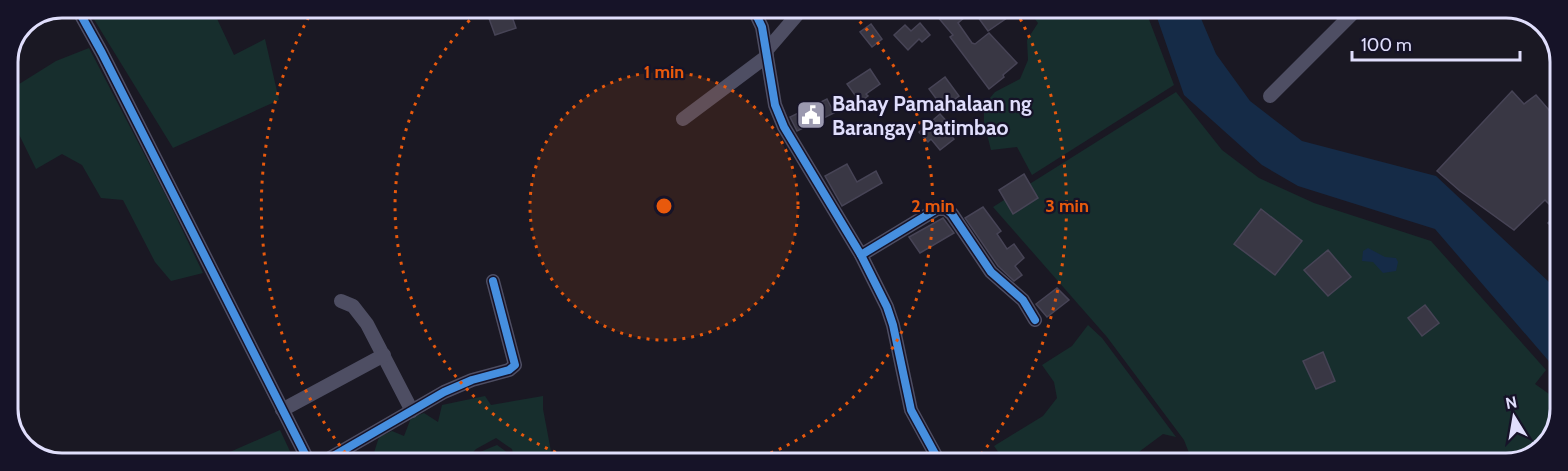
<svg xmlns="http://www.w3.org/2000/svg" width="1568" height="471" font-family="Cabin,sans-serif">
<rect width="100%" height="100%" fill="#1a1823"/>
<g fill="#172e2d">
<path d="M87,8H212L234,55L265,39L279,100L173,148Z"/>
<path d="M1027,9H1145L1174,85L1032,175L1017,147L991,150L984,122V105L995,92L1020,79L1028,60L1027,40L1038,23Z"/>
<path d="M89,48L167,198L203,273L171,281L155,262L123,200L101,198L82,165L62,154L36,169L8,112V91L56,61Z"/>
<path d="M1176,92L1222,150L1259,178L1314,203L1431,241L1546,370L1535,384L1559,401V424L1540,452L1507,463H1193L1184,440L1107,337L993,207Z"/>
<path d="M1088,325L1102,338L1176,437L1163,434L1124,463H1027L1026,461L1004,460L994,446L1043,416L1057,398L1054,382L1042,365L1072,346Z"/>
<path d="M485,396L491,405L543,396V409L553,462H515L512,449L496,438L476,449L464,462H371L379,437L392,431L404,436L411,418L424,413L438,422L442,405Z"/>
<path d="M280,430L295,462H207Z"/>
<path d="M497,445L508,453L510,462H474L480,452Z"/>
</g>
<g fill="#152b47">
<path d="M1154,9H1197L1216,54L1250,101L1302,141L1436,176L1550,283L1559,299V373L1435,229L1298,186L1262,165L1184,95Z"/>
<path d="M1368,248L1385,257L1396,258L1398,262L1396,271L1383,273L1373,262L1362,261L1363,251Z"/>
</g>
<g fill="#393744" stroke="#474456" stroke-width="1.5">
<path d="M500,8H509L516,28L495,35L487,13Z"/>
<path d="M931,9H950L955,14L959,10L965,17L958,23L972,43L975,44L989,33L1017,63L1003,75L1004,77L989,89L950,37L953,35Z"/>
<path d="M972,9H1020L988,31Z"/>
<path d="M920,23L930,35L922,42L919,39L908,50L894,35L905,25L911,31Z"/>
<path d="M871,24L882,39L872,47L860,32Z"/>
<path d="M870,69L880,84L866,94L868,96L860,102L847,84Z"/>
<path d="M945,77L959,96L943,108L929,89Z"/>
<path d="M1512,91L1524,104L1536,95L1555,117L1560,113L1559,234L1548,223L1558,213L1545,200L1514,230L1460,191L1437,171Z"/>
<path d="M827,99L834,113L797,131L790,117Z"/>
<path d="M940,114L949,124L945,127L954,139L940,150L931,139L928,142L919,132Z"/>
<path d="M847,164L857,182L876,171L882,183L842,206L825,176Z"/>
<path d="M1024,174L1038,198L1013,214L999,190Z"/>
<path d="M983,207L1001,231L997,234L1007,249L1014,244L1024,258L1015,266L1022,275L1014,281L998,266L965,218Z"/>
<path d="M1261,209L1302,241L1275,275L1234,244Z"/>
<path d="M943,218L954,233L920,253L909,237Z"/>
<path d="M1328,250L1351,277L1328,296L1304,270Z"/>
<path d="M1057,288L1069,300L1047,317L1036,304Z"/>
<path d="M1425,305L1439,323L1422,336L1408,318Z"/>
<path d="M1323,352L1335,381L1316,389L1303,361Z"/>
</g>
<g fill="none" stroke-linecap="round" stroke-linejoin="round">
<g stroke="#4e4e63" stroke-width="14">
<path d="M77,8L102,53L309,462"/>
<path d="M753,8L762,27L775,105L784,127L861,255L887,307L893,325L911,410L940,463"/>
<path d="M24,23L67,8"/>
<path d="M766,51L803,8"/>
<path d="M1270,96L1357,9"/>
<path d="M683,119L767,56"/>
<path d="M861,255L937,209H946L952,214L991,272L1023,300L1035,320"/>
<path d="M341,301L353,306L367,324L412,411"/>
<path d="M282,410L384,355"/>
<path d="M323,462L444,392L472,380L509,370L515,365L493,281"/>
</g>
<g stroke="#161328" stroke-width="11">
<g id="cycleway">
<path d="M77,8L102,53L309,462"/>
<path d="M753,8L762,27L775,105L784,127L861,255L887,307L893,325L911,410L940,463"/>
<path d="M861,255L937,209H946L952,214L991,272L1023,300L1035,320"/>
<path d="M323,462L444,392L472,380L509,370L515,365L493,281"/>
</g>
</g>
<use href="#cycleway" stroke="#468fdf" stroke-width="8"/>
</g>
<circle cx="664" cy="206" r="134" fill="#e8590c" fill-opacity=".12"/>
<g fill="none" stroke="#e8590c" stroke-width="3" stroke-dasharray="3 6">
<circle cx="664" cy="206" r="134"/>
<path d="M581 462A269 269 0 0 1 481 9M847 9A269 269 0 0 1 747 462"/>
<path d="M351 460A403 403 0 0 1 312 11M1016 11A403 403 0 0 1 975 462"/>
</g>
<defs>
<g id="civic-square" transform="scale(1.5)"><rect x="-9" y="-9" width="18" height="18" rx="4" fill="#9b99b0" stroke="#161328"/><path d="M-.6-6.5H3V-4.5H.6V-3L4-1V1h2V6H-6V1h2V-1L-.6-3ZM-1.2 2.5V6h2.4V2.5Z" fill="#fff"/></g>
</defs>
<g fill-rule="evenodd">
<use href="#civic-square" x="811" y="115"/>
</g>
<g text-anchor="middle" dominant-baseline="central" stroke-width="4.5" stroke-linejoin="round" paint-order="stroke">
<g font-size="21" font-weight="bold" fill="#e0defc" stroke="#161328" text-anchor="start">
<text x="832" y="103">Bahay Pamahalaan ng<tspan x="832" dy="24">Barangay Patimbao</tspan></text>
</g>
</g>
<path d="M0 0H1568V471H0ZM62 18H1506A44 44 0 0 1 1550 62V409A44 44 0 0 1 1506 453H62A44 44 0 0 1 18 409V62A44 44 0 0 1 62 18Z" fill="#161328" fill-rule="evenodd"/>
<path fill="none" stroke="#e0defc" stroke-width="3" d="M62 18H1506A44 44 0 0 1 1550 62V409A44 44 0 0 1 1506 453H62A44 44 0 0 1 18 409V62A44 44 0 0 1 62 18Z"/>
<circle cx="664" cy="206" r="9" fill="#e8590c" stroke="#161328" stroke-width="3"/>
<g font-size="18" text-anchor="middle" font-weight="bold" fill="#e8590c" stroke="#161328" stroke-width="4.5" stroke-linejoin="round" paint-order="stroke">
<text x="664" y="78">1 min</text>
<text x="933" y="212">2 min</text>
<text x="1067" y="212">3 min</text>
</g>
<g transform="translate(1514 417) rotate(349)" stroke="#161328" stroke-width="4.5" paint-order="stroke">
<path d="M0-4.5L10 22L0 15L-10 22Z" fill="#e0defc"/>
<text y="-9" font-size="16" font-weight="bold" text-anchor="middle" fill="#e0defc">N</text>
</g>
<path d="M1352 51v9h168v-9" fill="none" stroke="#e0defc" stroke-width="3"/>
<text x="1361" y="51" font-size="18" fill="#e0defc" stroke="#161328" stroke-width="4.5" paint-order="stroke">100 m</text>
</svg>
